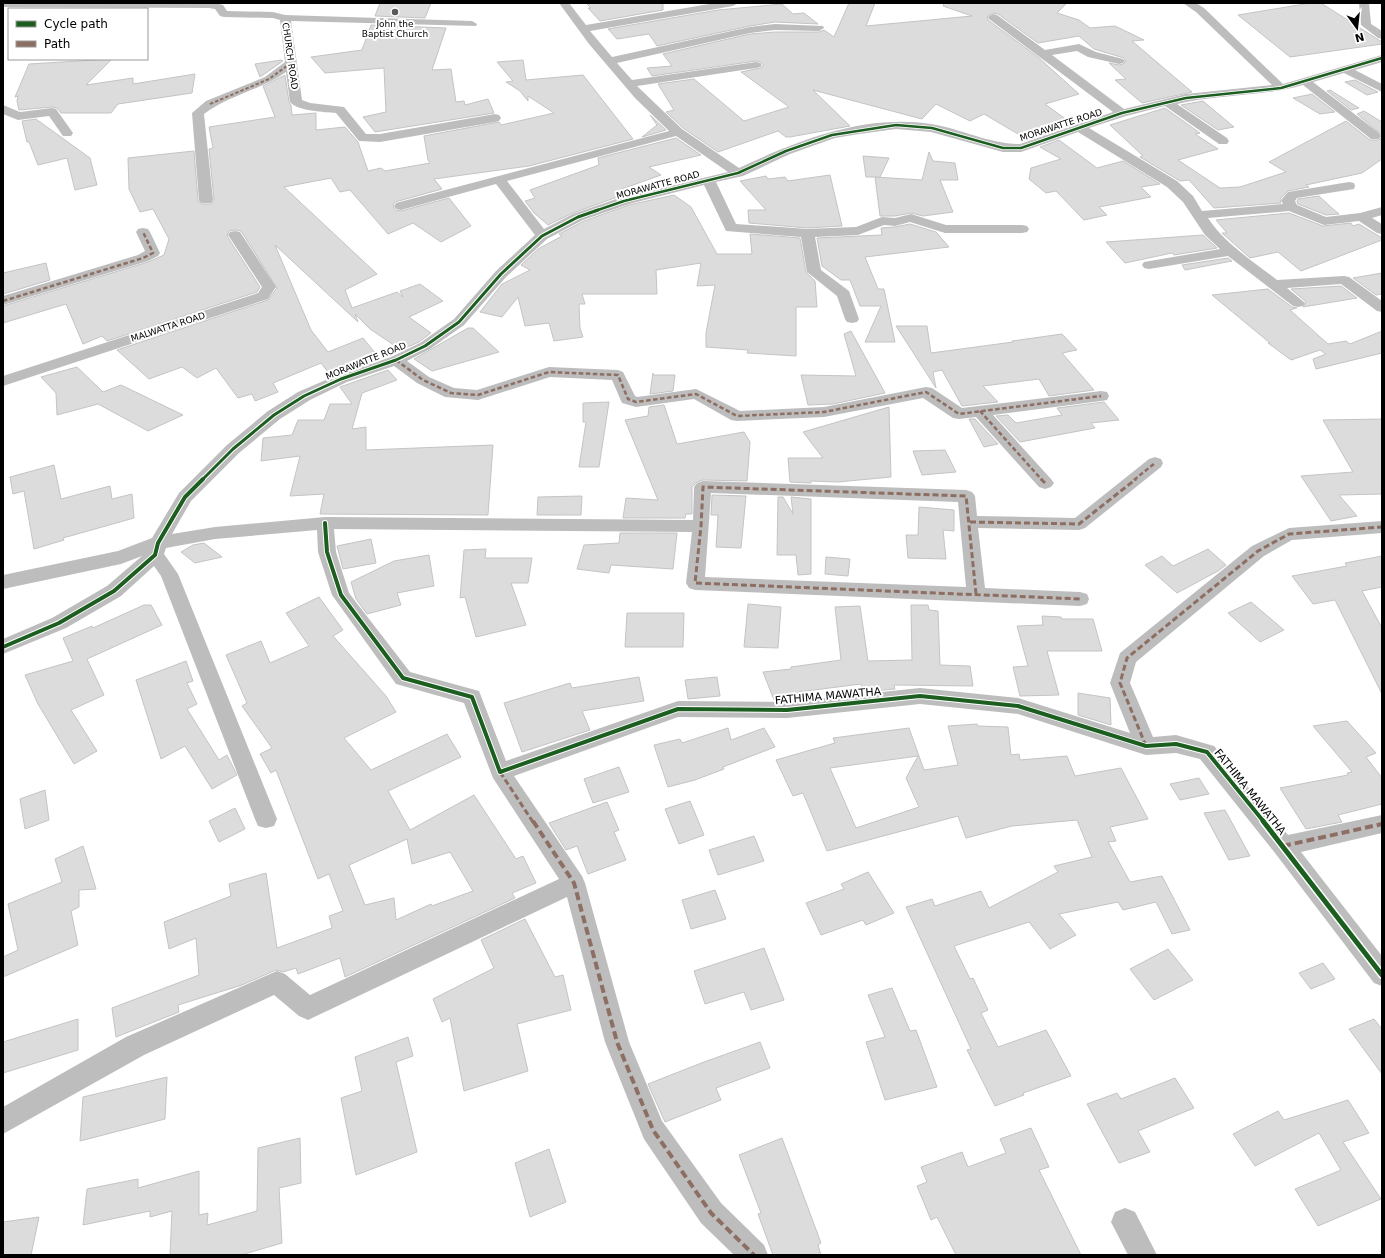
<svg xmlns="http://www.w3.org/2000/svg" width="1385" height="1258" font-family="'DejaVu Sans',sans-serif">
<rect width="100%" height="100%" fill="#fff"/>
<g fill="#dcdcdc" stroke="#c4c4c4" fill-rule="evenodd">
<path d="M380,3H431L425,18L375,16Z"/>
<path d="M586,3H663V10L600,21L588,8H591Z"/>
<path d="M849,3H875L866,26L972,16L943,6L944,3H1067L1057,13L1079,20L1090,28L1115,26L1144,40L1132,41L1192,92L1142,103L1115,80L1126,79L1109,63L1119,65L1123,64L1126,61L1124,58L1094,49L1079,36L1038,43L998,14L993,13L987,17L988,20L1038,57L1079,94L1045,104L1067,120L1044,130L1048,133L1028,140L984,114L970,121L936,104L922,119L813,90L850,126L790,137H786L778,131L718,152L683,128L666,112L674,110L658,84L694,79L744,121L789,107L741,72L760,68L764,65L760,62L756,61L652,76L647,68L672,66L663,54L750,34L775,32H819L824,30L834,37Z"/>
<path d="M1311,3H1321L1382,42V44L1290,57L1238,15Z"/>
<path d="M782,4L793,14L804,13L818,24L775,22L750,26L657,46L649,34L617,39L608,29L718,10Z"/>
<path d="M371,25L446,28L432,70L451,69L456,102L464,101L465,105L488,99L494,113L375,132L363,117L386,112L384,68L325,73L311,57L362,50Z"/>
<path d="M112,59L86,85L133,78V84L195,74L192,93L118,104L111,113H61L57,108L52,107L19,110L17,101L18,96L15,97L29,64Z"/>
<path d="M281,60L283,61L260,77L255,64Z"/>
<path d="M523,60L526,80L583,75L633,139L529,166L434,179L442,189L395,202L393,205L395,210L401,211L449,198L471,226L441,242L413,223L388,234L350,190L340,192L331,178L284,187L377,274L345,290L352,308L397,292L403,297L400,291L420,284L443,301L409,317L431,333L419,342L401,350L370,329L355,314L358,322L275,245L311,330L328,352L363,338L380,359L331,376L321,363L273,383L278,392L255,401L252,394L238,398L216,368L197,378L182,367L149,379L117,350L268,300L277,288L241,231L235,230L229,231L227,236L260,287L257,292L107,341L102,336L83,344L66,304L3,323V306L148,262L164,255L169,239L153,209L140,212L129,189L128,158L194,151L198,200L201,204H211L214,200L209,149L213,148L209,127L275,117L263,86L285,75L289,102L291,105L292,115L316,113V130L345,127L358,142L368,171L381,168L385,171L430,163L428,160L424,136L499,122L501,125L554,113L528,96V101L520,91L506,82L513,81L497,62Z"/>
<path d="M1355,80L1378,92L1367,95L1345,82Z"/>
<path d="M1330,90L1359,108L1351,110L1327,91Z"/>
<path d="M1312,94L1335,112L1320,114L1293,98Z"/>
<path d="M1203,101L1234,127L1218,130L1181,105Z"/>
<path d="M1165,108L1200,133L1195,134L1218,149L1178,160L1220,188L1240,187L1286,172L1269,162L1346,121L1370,140H1379L1382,137V159L1362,173L1306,185L1309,187L1288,191L1280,199L1281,203L1214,208L1189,180L1180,181L1140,157L1143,156L1110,125Z"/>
<path d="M1364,111L1382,122V135L1357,114Z"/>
<path d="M650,115L666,130L642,137L657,125Z"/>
<path d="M36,119L90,158L97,185L75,190L67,158L38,165L29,142H27L22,121Z"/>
<path d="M676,138L701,155L649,167L661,175L619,190L620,196L573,213L548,225L534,213L525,201L535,198L530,190L599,165L598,158Z"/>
<path d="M1059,140L1097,168L1123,161L1160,184L1141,187L1151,197L1099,207L1107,215L1084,220L1056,191L1046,193L1029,179L1031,168L1061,159L1040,147Z"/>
<path d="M929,152L933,161L955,163L958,180H940L953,212L923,216L911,213L895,216H880L875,177L922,180Z"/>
<path d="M863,156L889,158L880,177H866Z"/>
<path d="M830,175L842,226L807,228L749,223L748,210H766L740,181L766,176L768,179L785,177L788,181Z"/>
<path d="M674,195L691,207L717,254H752L750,234L800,238L806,272L815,281L817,307H796V356L747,353L748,350L706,347V333L715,285L697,286L701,263L656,270L657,294H582L585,304H579L580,328L583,337L554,341L549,323L525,326L518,297L502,317L480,312L502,284L530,270L521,265L538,249L562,236L559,234L584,221L629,205Z"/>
<path d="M1319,196L1333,209L1339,214L1326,215L1298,204L1297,201L1298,199Z"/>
<path d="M1289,213L1323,226L1351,223L1353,226L1359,224L1382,238V240L1301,271L1278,252L1250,258L1222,233H1227L1216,220Z"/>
<path d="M910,224L936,232L949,247L865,257L878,289H884L895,342H865L881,306H860L850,280H841L822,266L817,238L882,235L881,228L895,227Z"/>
<path d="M1203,235L1217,248L1174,255L1172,253L1125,263L1106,242Z"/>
<path d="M1228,258L1232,261L1185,270L1182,265Z"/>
<path d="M46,263L50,280L3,294V273Z"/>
<path d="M1382,273V294L1376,295L1353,278Z"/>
<path d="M1341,286L1357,298L1303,307L1306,302L1291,289Z"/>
<path d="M1268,289L1292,307L1297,308L1290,310L1328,344L1346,341L1350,344L1382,331V353L1316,369L1313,359L1326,354L1320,350L1291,360L1268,343H1270L1212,295Z"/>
<path d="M896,326H927L931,353L1013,342L1012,341L1062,334L1077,350L1062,353L1094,390L1049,396L1039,379L983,386L998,402L962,406L942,370L933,372L936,388Z"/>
<path d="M468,328H473L499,352L432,371L414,359Z"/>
<path d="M851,331L885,393L833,404L808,405L801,375L856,376L844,334Z"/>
<path d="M77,367L103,392L121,385L183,415L148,431L98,404L57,415L56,393L41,377Z"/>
<path d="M388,370L397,380L362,393L352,429L366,427V450L493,445L488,515L320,514L324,494L290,496L300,456L261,461L263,438L292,435L298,420H324L330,404H352L340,387Z"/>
<path d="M653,373V375H675L673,391L650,394Z"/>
<path d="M609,402L599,467H579L586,422H583V403Z"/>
<path d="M1104,402L1119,420L1091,423L1095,428L1020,442L996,416L1008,415L1016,423L1062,415L1057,408Z"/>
<path d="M664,405L677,444L744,432L750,442L747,481L703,480L697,482L692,487V514H686L685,518H623L626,498L658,500L625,420L648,416L649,407Z"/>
<path d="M889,407L891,477L838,482L811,481V483L790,482L788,458H823L803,432Z"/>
<path d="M969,419H975L998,444L984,447Z"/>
<path d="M1382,419V494L1339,495L1357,516L1331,521L1301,476L1353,472L1323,420Z"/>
<path d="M945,450L956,472L922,475L913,451Z"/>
<path d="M54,465L61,499L110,486L112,499L132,494L134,518L63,538L64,540L34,549L24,491L13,494L10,477Z"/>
<path d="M712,495L746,496L741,548L716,547L718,515H711Z"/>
<path d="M582,496L581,515H537L538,497Z"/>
<path d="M778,497H783L793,514L791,497L811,499V574L798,575L796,555H777Z"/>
<path d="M919,507L954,510V531L943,530L946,559L908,558L906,535H918Z"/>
<path d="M620,533H677L673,569L611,565L609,573L577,569L584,545L619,543Z"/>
<path d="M371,539L376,563L343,569L337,546Z"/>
<path d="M204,543L222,557L195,563L181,552L193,545Z"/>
<path d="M486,549L485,558H532L528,583H511L526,625L476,637L465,597L460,598L464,550Z"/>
<path d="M1208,549L1226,565L1218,571L1177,593L1145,565L1162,556L1173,566Z"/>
<path d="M429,555L434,586L397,593L401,605L367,614L356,599L351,582L394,561Z"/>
<path d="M1382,556V587L1362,591L1382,628V694L1335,600L1313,604L1292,576L1347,566L1345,563Z"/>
<path d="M826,557L850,559L848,576L825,574Z"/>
<path d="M319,597L343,630L333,636L386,696L396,712L344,738L371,770L447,734L461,757L388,791L410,830L474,795L516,859L523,856L536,883L512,893L515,898L345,977L340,958L298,974L296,968L283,972L276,970L242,985L178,1005L179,1012L116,1037L112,1008L199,975L196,938L169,949L164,922L231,896L229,884L266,873L277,948L332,928L329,916L343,911L329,874L318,879L276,770L271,773L260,754L272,748L242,706L247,703L226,655L261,641L270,663L309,646L286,613ZM407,839L412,864L450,852L473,891L432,906L431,904L396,920L394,898L365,905L349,865Z"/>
<path d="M1251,602L1284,630L1260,642L1228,613Z"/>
<path d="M748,604L781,607L778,648L744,647Z"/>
<path d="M144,605H151L162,625L87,659L104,695L71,710L97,751L74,764L38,704L25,675L73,661L63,638L92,626L93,628Z"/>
<path d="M911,605H928L929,610L938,611L940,665L970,666L973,686L894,685L895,689L862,692L861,684L798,692L800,698L786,700H774L763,672L791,669V667L841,660L835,607L860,606L868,661L912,660Z"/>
<path d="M627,613H684L683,647H625Z"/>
<path d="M1042,616L1061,617L1062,619H1093L1102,651H1047L1059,695L1020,696L1013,667L1028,666L1017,626L1043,625Z"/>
<path d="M186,661L193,681L187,683L197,704L187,709L219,760L227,755L237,775L212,789L185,746L161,759L136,680Z"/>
<path d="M639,677L644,701L582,711L590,730L522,752L504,703L570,683L572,688Z"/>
<path d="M717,677L720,696L688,699L685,680Z"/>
<path d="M1078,693L1110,698L1111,725L1078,715Z"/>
<path d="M1347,721L1376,753L1366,757L1382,778V804L1338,815L1342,822L1306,829L1280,788L1348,775L1347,773L1352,772L1313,726Z"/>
<path d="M977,724L978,726L1008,727L1011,755L1019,754L1020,760L1067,756L1075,776L1121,768L1148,819L1110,827L1116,841L1108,842L1130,882L1162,876L1190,930L1172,934L1156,902L1123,910L1118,902L1059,914L1076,935L1050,949L1029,922L954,946L970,979L973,978L988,1010L981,1013L998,1047L1046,1030L1071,1076L1023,1093L1024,1095L995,1106L967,1050L971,1049L906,907L932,899L935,906L981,891L989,908L1058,872L1054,866L1092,857L1077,820L1012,826L966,838L958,816L827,851L803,793L793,796L776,760L835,743L833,738L909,728L924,770L958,765L948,726ZM918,756L906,778L919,807L856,828L830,768Z"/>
<path d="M728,728L731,740L764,728L775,747L723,767L724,769L695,780L668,787L654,745L680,739L682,743Z"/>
<path d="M619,767L629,792L593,803L584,779Z"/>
<path d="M1199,778L1209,794L1180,800L1170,784Z"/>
<path d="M45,790L49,820L25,829L20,799Z"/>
<path d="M690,801L704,835L679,844L665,809Z"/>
<path d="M607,802L619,830L614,832L626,860L588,874L577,846L566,850L549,823Z"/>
<path d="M235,808L245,829L219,842L209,821Z"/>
<path d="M1225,810L1250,856L1229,860L1204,813Z"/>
<path d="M754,836L764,861L718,875L709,850Z"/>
<path d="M83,846L96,889L79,890V907L71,911L78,945L3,977V957L18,950L8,904L62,882L55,859Z"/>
<path d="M868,872L894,913L866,925L863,920L821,935L806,903L844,889L841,884Z"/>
<path d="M715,890L726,919L691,929L682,900Z"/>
<path d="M525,919L555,977L563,975L571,1010L517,1024L528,1071L464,1091L450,1018L442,1022L433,999L494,968L481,940Z"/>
<path d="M764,948L784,1000L751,1010L744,992L705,1004L694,971Z"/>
<path d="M1168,949L1193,980L1154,1000L1130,969Z"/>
<path d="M1323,963L1335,979L1311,989L1299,973Z"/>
<path d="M892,988L910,1031L916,1030L937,1087L885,1100L866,1042L885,1037L868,995Z"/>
<path d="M78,1019V1050L3,1073V1042Z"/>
<path d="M1374,1019L1382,1029V1074L1349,1029Z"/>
<path d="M408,1037L413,1056L396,1062L417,1152L356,1175L341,1098L362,1091L355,1057Z"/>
<path d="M760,1042L770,1068L716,1088L721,1100L665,1122L648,1084L704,1062Z"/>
<path d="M167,1077L165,1119L80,1141L83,1097Z"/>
<path d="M1175,1078L1194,1108L1138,1131L1150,1152L1119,1163L1087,1104L1117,1093L1121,1099Z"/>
<path d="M1348,1100L1369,1133L1343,1142L1381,1199L1318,1226L1295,1189L1341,1170L1319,1133L1255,1166L1233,1134L1278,1111L1284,1120Z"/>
<path d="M1031,1128L1049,1167L1039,1170L1081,1255H956L937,1217L931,1220L917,1186L927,1182L921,1167L962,1152L968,1167L1006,1153L1000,1139Z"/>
<path d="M300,1138L301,1183L279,1188L282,1243L241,1255H170L172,1211L150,1217V1211L83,1225L87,1189L138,1179V1188L199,1171V1215L208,1213L207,1225L257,1211L258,1148Z"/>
<path d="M782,1138L821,1243L818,1245L821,1255H773L758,1214L761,1213L739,1155Z"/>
<path d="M549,1149L566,1202L530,1217L515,1163Z"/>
<path d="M39,1217L31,1255H3V1222Z"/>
</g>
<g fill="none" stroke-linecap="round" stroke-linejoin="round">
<g fill="#bdbdbd" fill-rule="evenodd">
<path d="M3,3H215L223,5L227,11L273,12L285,15L472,21L477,24L476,26L291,21L302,100L310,103L344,107L366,134H380L495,114L499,115L501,118L499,121L495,122L380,142L359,141L336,113C325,112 297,111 290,102L286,72C261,90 229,95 204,114L213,200L211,203H201L199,200L192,113L206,101L265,77L285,62L280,20L273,18L224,17L220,16L215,9L209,8L3,7Z"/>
<path d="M559,3H569L586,25L715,3H738L733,6L590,31L612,57L750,27L775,24L823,26L824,28L819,31L775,30L750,33L617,63L632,80L756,62L760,63L762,65L760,67L756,68L637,86L682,129L739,168C799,140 864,114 931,124C962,129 989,144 1020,144L1113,112L989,19L988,17L993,14L997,15L1045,50L1079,44L1096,52L1123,59L1125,61L1123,63L1119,64L1088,57L1077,51L1052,55L1124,109L1186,94L1272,85L1196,12L1183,3H1196L1204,8L1283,84L1382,55V62L1355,70L1382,84V92L1344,73L1313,82L1379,133L1381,136L1379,139H1371L1303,85C1262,97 1218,94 1177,104L1227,138L1229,141L1227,144H1219L1165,106L1126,116L1089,128L1177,181L1193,196L1202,211L1283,204L1281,200L1288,192L1349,182L1354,183L1355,186L1354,189L1297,198L1295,201L1297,205L1326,217L1360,213L1382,207V215L1372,218L1382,224V234L1377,233L1359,221L1324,225L1289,211L1208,218C1225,244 1253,261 1277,280L1344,276L1349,277L1382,301V312L1377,311L1341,284L1287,288L1305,303L1303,306L1298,307L1293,306L1228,256L1149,269L1144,268L1142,265L1144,262L1220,249L1205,235L1183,202L1167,187L1078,132L1021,152H1003L931,132L896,129L859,134L835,138L790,154L743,176L716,182L736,224L807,229L856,227L882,217L895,218L911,214L946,225H1022L1027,226L1029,229L1027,232L1022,233H945L910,222L895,226L884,225L858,235L815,237L821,270L849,291L859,319L857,322L852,323L847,322L845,319L837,296L807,272L801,237L726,231L704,185L629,204L583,220L547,239L506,277L464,325L430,349L407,361L429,377L454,388L477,390L549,367L618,370L623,372L635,396L637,397L696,389L740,411L824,407L926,387L932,388L962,408L1101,391L1107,392L1109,396L1107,400L1101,401L993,415L1051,479L1054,483L1051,487L1045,489L1039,487L976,417L959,419L953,418L923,398L824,417L737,421L731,420L694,399L636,407L622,403L612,380L550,377L478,400L445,397L417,383L394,366L347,382L310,400L280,419L239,453L191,501L172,534L215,527L325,517L693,520L694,487L697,483L703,481L966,490L972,492L975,496L977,516L1075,518L1149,459L1155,457L1161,459L1163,463L1161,467L1085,528L1079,530L978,528L985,588L1080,592L1087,594L1089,599L1087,604L1080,606L695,590L689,588L686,583L692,532L334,529L336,552L349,593L410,672L479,691L506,761L678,701L787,702L920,688L1018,698L1130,733L1110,683L1120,653L1252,546L1289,528L1382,521V533L1292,540L1264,556L1136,662L1130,683L1153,737L1176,735L1214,746L1288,835L1382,815V833L1301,852L1382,956V986L1374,983L1275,853L1200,759L1176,753L1146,755L1018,714L920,704L787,718L678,717L514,776L582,876L585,883L629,1042L662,1121L721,1203L764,1245L768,1255H734L701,1223L644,1139L605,1042L567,897L308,1020L299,1016L274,995L144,1055L3,1134V1107L126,1037L277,971L285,974L310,995L559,879L493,778L464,703L396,684L332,595L318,552L317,530L215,539L166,548L164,554L178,574L277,819L274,826L266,828L258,826L255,819L161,576L154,566L121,596L66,628L3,654V639L52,618L107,586L142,556L121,564L3,589V575L118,551L152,538L179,493L227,445L268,411L298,392L335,376L391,357L420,343L454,319L496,271L535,235L496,184L401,210L396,209L394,206L396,203L669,131L635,98L589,44ZM676,136L728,172L619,198L573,214L544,229L507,181ZM711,493L958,502L966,587L705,577Z"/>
<path d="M1359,3H1369L1371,24L1382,31V39L1378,38L1361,25Z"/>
<path d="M3,105L20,112L52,108L56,109L73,133L71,136H63L49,116L18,120L3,114Z"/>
<path d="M143,228L148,229L150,232L160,253L158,256L148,261L3,305V296L138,255L145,251L136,232L138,229Z"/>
<path d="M235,231L240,232L276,287L268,299L3,386V376L258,293L262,287L228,235L230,232Z"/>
<path d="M1125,1208L1135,1212L1157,1255H1128L1111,1222L1115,1212Z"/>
</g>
<path stroke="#8d6e63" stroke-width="2" stroke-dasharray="3.5 2" stroke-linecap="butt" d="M210,104L269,79L291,63"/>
<g stroke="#8d6e63" stroke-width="2.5" stroke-dasharray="4.5 2.5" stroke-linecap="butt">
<path d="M3,301L143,258L153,253L143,232"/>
<path d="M396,360L423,380L451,393L478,395L549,372L618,375L628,399L636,402L696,394L737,416L824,412L926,392L959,414L1101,396"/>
<path d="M980,411L1042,480"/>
<path d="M1134,480L1155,463"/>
</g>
<g stroke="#8d6e63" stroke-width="3" stroke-dasharray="6 3" stroke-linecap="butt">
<path d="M1041,479L1045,483"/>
<path d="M970,522L1079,524L1136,479"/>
<path d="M976,594L966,496L703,487L701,526L695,583L1080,599"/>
<path d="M1146,746L1120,683L1127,658L1258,551L1289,534L1382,527"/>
<path d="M500,772L533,822"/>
</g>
<g stroke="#8d6e63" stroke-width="4" stroke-dasharray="8 4" stroke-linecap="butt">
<path d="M533,821L574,883L617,1042L653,1130L711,1213L754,1255"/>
<path d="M1283,846L1382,824"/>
</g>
<g stroke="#fff" stroke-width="4">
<path id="cycleway-far3" d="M595,211L624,201L738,173L786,151L832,135L896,125L932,128L1003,148H1021L1122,113L1186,98L1281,88L1382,58"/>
</g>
<g stroke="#fff" stroke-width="5">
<path id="cycleway-far2" d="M202,480L233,449L274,415L304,396L341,379L396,360L425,346L459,322L501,274L542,236L578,217L598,210"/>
</g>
<g stroke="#fff" stroke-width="6">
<g id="cycleway-far1">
<path d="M325,523L327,552L341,595L403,678L472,697L500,772L678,709L787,710L920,696L1018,706L1146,746L1176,744L1207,752L1264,822"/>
<path d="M3,647L59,623L114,591L155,555L158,543L185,497L203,479"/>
</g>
</g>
<g stroke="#fff" stroke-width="8">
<path id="cycleway" d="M1263,821L1382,975"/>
</g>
<use href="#cycleway-far3" stroke="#1b5e20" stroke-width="2.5"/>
<use href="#cycleway-far2" stroke="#1b5e20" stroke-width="3"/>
<use href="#cycleway-far1" stroke="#1b5e20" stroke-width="4"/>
<use href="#cycleway" stroke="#1b5e20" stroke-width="5"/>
</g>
<circle fill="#595959" stroke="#fff" stroke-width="1.5" cx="395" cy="12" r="4"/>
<g text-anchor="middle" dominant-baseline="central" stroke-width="4" stroke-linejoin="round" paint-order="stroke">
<g font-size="9" fill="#000" stroke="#fff">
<text x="395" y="24">John the<tspan x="395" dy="10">Baptist Church</tspan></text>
</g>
<g font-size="9" fill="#000" stroke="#fff">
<text transform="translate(290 56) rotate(82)">CHURCH ROAD</text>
<text transform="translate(1061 125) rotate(-18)">MORAWATTE ROAD</text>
<text transform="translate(658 185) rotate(-15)">MORAWATTE ROAD</text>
<text transform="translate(168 327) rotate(-18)">MALWATTA ROAD</text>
<text transform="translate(366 361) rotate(-22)">MORAWATTE ROAD</text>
</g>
<g font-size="11" fill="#000" stroke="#fff">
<text transform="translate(828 696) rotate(-5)">FATHIMA MAWATHA</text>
<text transform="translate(1250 792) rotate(51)">FATHIMA MAWATHA</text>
</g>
</g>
<rect width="1385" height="1258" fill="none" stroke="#000000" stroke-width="8"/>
<rect x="8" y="8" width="140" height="52" fill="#ffffff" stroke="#999999"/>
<rect x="16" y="21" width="20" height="6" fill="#1b5e20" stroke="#999999"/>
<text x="44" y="28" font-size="12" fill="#000000">Cycle path</text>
<rect x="16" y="41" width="20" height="6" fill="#8d6e63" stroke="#999999"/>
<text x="44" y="48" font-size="12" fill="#000000">Path</text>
<g transform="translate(1357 28) rotate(165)" stroke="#ffffff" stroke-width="3" paint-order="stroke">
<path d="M0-3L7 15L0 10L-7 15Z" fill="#000000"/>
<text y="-6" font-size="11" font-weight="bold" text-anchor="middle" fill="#000000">N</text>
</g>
</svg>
